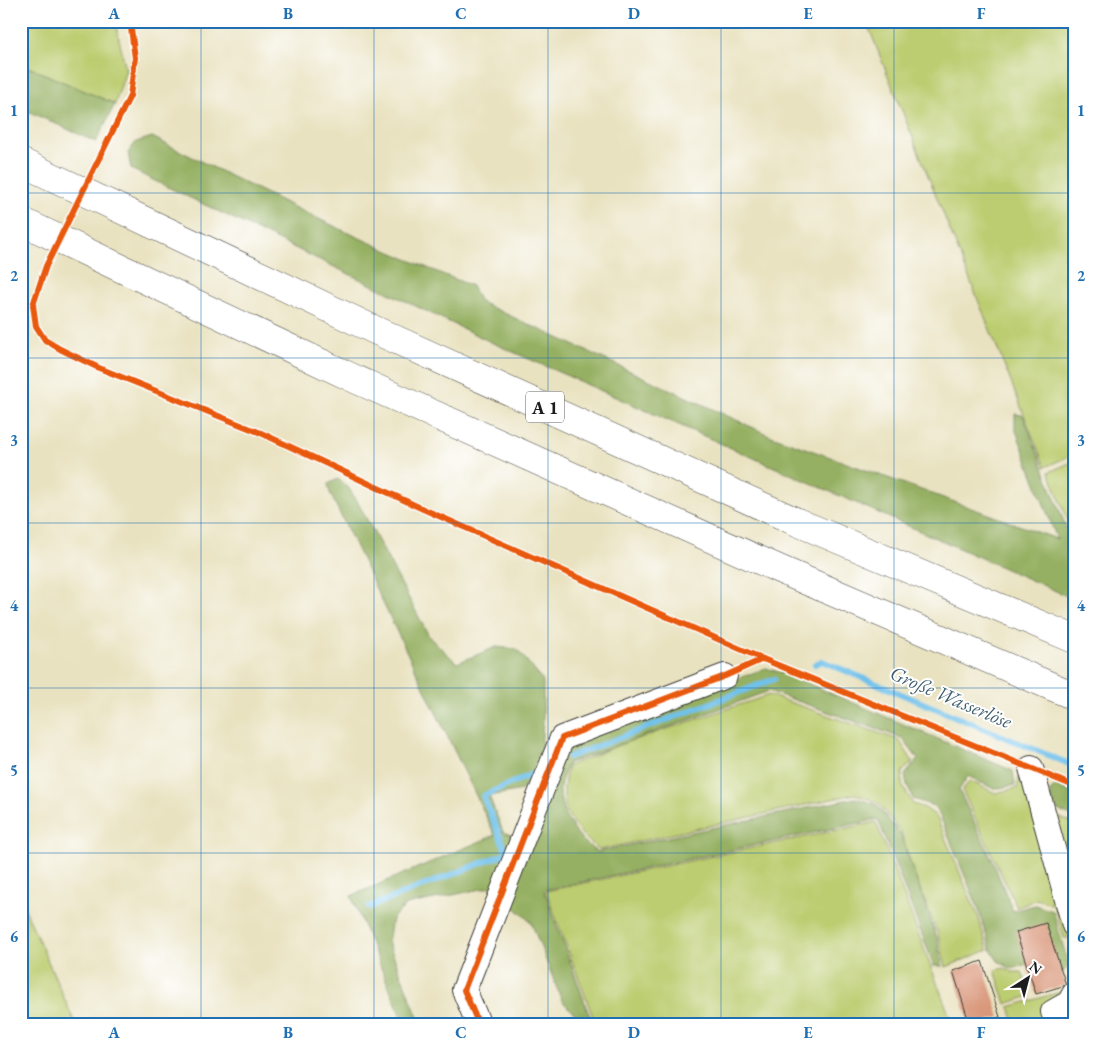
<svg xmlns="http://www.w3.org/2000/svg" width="1095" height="1046" font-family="'EB Garamond',serif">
<rect width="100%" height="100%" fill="#fff"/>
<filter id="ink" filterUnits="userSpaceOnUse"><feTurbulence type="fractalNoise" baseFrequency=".02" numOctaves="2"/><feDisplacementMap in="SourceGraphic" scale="10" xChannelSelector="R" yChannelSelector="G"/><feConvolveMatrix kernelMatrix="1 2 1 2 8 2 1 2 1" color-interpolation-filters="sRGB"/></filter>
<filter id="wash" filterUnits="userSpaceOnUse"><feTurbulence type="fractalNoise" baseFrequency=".0096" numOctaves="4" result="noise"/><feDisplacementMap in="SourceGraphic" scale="20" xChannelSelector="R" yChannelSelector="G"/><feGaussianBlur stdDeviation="1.12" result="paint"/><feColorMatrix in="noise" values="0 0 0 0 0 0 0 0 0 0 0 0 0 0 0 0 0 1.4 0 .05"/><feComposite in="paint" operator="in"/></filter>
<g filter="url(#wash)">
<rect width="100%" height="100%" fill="#e9e2c0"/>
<g fill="#bccc6f" stroke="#6c7446">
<path d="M21,21H115L126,70L115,104L21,64Z"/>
<path d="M866,21H1074V454L1045,467Z"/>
<path d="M1074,461V537L1049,472Z"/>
<path d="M769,695L899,740L913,762L902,772V785L913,804L925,808L936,816L978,916L988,950L946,967L938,934L913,871L901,832L877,802L855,794L599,850C568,824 557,806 568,766L619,745Z"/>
<path d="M1019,777L1025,783L1031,810L1069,938H1064L1054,905L1037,899L1017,908L962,790L970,781L995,793L1017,788Z"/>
<path d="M1052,814L1074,824V888Z"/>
<path d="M876,822L953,1025H596L546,891Z"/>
<path d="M21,900L76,1025H21Z"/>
<path d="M1005,968L1012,972H1022L1030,996L1006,1004L995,970Z"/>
<path d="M1074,975V1025H1015L1009,1007L1067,990Z"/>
</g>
<g fill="#95b062" stroke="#58663f">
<path d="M21,64L115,104L96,142L21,108Z"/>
<path d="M152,137C257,189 362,243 472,286L480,302L769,435L1057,539L1015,428V414L1023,415L1074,548V599L495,344L155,181L131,169L128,153L136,142Z"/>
<path d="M338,479L348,487L357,501L430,638L457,663L496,647L517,649L543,681V720L540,765L522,790L489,796L503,832L517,837L500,885L406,905L392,919L388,942L421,1025H405L351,896L495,835L330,493L328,484Z"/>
<path d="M766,668L788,675L1013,771L1015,785L994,789L968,776L959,790L993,862L1013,911L1035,905L1053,911L1069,966L1061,974L1033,932L1025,929L1020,941L1027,964L1012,969L998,961L991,950L977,905L940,816L934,806L913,799L907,785L905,775L918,759L902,738L769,691L568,763C566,769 563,775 561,781C555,808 576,838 597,852L855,798L876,804L900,834L937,938L943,966H934L878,819L544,890L593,1025H581L574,1013L562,1001L531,922L504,898L567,742Z"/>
<path d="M1056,786L1074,793V817C1058,811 1051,809 1050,791Z"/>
</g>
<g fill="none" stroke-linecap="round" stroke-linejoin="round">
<g stroke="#70c1eb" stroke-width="6">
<path d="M815,664L822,661L1074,766"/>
<path d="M569,757L774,679"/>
<path d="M369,907L507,853L483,796L532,774"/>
</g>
</g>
<g id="blocks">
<g fill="#d99679">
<path d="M1046,923L1066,985L1036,994L1016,932Z"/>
<path d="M982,961L1000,1017L976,1025H970L953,971Z"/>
</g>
</g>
</g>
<g filter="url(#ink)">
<use href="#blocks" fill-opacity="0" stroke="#3b3a35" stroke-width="1"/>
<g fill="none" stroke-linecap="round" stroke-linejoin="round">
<g stroke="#3b3a35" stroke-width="26">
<g id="minor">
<path d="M1031,768L1074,925"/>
<path d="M1053,1012L1069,1003L1074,994"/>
<path d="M479,1025L464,990L562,738L725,676"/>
</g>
</g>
<g stroke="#3b3a35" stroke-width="29">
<g id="highway">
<path d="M21,162L377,331L797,522L1074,639"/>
<path d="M21,221L355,379L779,569L1074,696"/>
</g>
</g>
<use href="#minor" stroke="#fff" stroke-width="24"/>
<use href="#highway" stroke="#fff" stroke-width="28"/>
<g stroke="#fff" stroke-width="9">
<g id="cycleway">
<path d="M130,21L135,58L130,96L46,266L33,305L36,326L45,340L60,349L99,368L261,433L423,509L763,659L1074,786"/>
<path d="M479,1025L464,990L562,738L725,676L763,659"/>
</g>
</g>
<use href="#cycleway" stroke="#e8590c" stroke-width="6"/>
</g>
</g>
<path fill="none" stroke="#1f6fb2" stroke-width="1" stroke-opacity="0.55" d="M201,21V1025M374,21V1025M548,21V1025M721,21V1025M894,21V1025M21,193H1074M21,358H1074M21,523H1074M21,688H1074M21,853H1074"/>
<g text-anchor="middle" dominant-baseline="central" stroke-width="4" stroke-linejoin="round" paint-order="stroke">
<rect fill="#fff" stroke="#606060" stroke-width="1" x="526" y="391.5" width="38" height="31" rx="4"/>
<g font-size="18" font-weight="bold" fill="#1c1c1c">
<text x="545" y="407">A 1</text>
</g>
<g font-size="20" font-style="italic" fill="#3e5e6f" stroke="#fff">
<text transform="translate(951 697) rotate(23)">Große Wasserlöse</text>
</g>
</g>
<rect width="1095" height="1046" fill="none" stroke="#fff" stroke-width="55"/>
<g transform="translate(1028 978) rotate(36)" stroke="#ffffff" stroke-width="4" paint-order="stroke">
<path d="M0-4L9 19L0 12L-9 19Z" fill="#1c1c1c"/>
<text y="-8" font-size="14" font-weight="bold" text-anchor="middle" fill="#1c1c1c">N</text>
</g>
<rect x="28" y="28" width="1040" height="990" fill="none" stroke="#1f6fb2" stroke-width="2"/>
<g font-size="16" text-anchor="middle" font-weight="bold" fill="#1f6fb2">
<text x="114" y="19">A</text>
<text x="288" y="19">B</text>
<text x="461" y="19">C</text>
<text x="634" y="19">D</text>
<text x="808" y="19">E</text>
<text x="981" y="19">F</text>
<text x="14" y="116">1</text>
<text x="1081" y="116">1</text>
<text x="14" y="281">2</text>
<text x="1081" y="281">2</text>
<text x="14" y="446">3</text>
<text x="1081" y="446">3</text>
<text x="14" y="611">4</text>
<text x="1081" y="611">4</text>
<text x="14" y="776">5</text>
<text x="1081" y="776">5</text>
<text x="14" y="942">6</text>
<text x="1081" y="942">6</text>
<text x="114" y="1038">A</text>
<text x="288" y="1038">B</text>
<text x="461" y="1038">C</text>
<text x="634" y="1038">D</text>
<text x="808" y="1038">E</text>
<text x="981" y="1038">F</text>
</g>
</svg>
